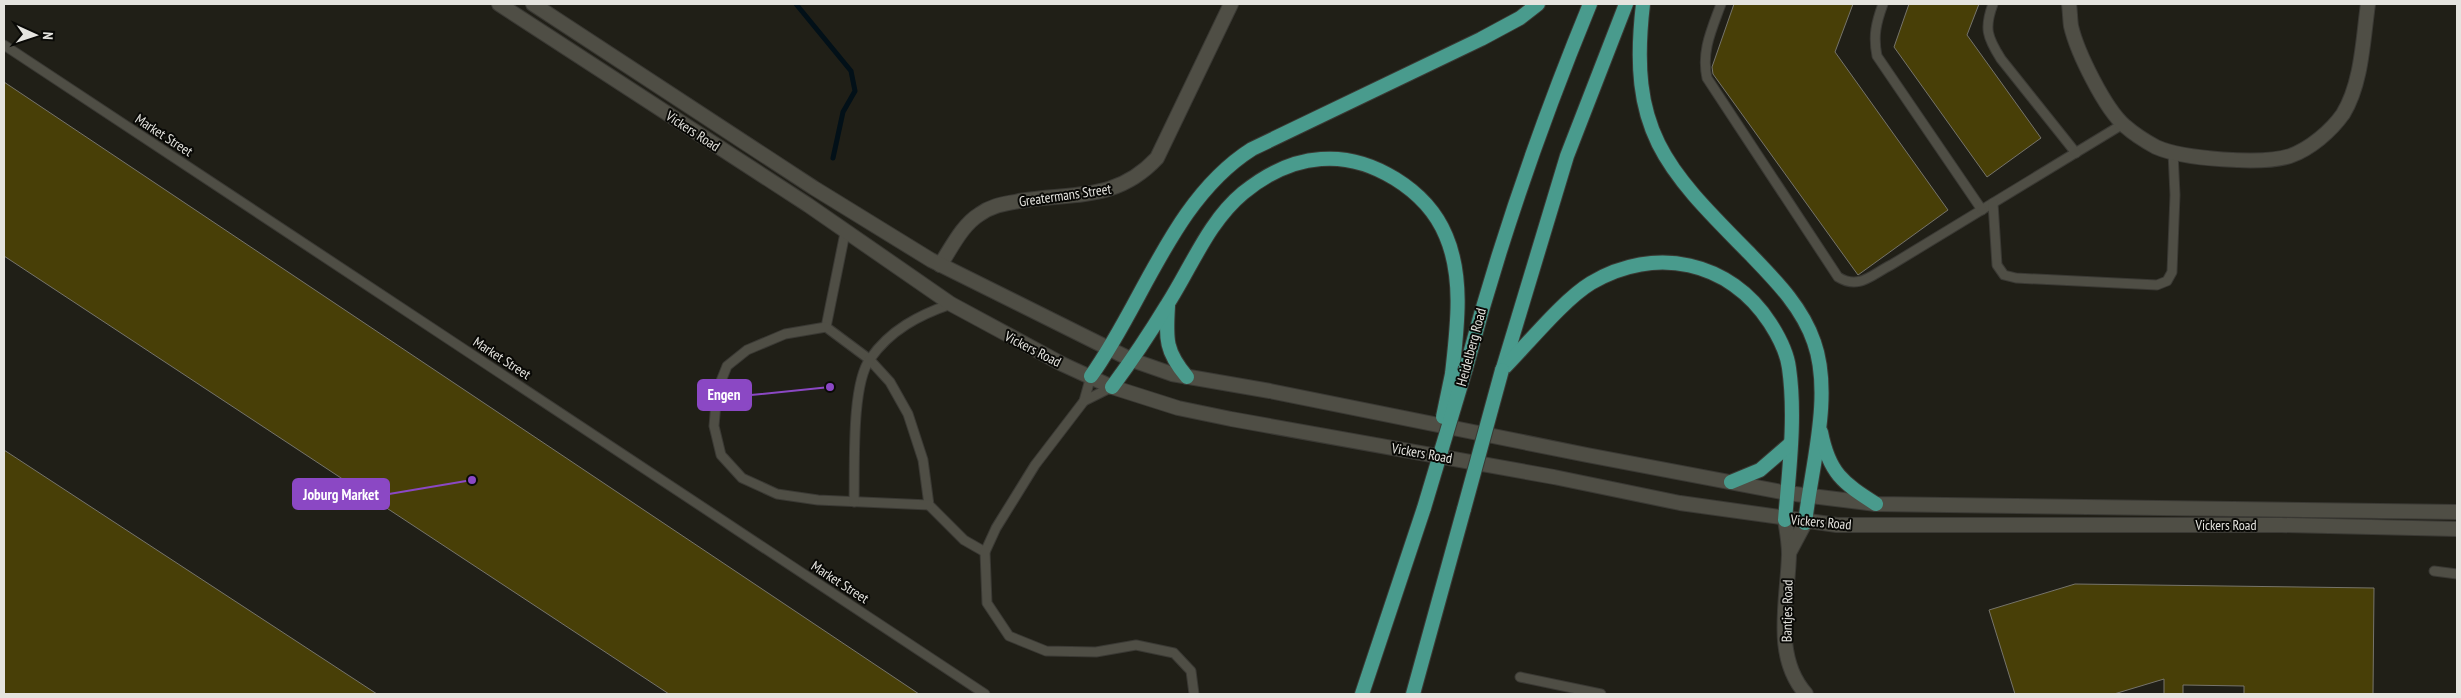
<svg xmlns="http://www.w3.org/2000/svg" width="2461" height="698" font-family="'PT Sans Narrow',sans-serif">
<rect width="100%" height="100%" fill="#201f17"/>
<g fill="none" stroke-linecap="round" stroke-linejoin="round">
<path stroke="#021018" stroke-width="5" d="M796,4L851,71L855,91L843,112L833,158"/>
</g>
<g fill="#483f07" stroke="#76746b">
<path d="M1734,4H1853L1835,52L1948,210L1858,275L1713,74L1712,67Z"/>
<path d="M1909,4H1979L1967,35L2041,138L1987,177L1894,47Z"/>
<path d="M4,82L919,694H669L4,256Z"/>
<path d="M4,450L377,694H4Z"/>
<path d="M2075,584L2374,588L2373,694H2244V686L2183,685V694H2164V679L2114,694H2015L1989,610Z"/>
</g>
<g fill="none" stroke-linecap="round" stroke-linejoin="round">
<g stroke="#3a3934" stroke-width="11">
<g id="service">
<path d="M1721,4C1712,29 1701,51 1707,78L1838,277C1859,290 1871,275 1891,265L2123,124"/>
<path d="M1883,4C1876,23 1873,36 1877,56L1982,210"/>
<path d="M1993,4C1984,28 1987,37 2001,59L2076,153"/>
<path d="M4,45L985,694"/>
<path d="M1993,203L1997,265L2004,275L2016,278L2157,285L2167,281L2172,272L2175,195L2173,152"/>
<path d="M845,233L826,327L869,359L890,382L908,414L923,460L929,505L964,540L985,552"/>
<path d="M826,327L785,334L747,350L727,366L717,391L714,426L721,455L742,478L777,494L818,500L929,505"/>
<path d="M1091,376L1084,401L1035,465L996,528L985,552L987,603L1009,636L1046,651L1096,652L1136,645L1174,653L1191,671L1194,694"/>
<path d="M1084,401L1112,387"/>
<path d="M854,502C855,467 851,385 870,359C890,330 919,315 951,304"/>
<path d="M2434,571L2457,574"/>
<path d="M1520,677L1601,694"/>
</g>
</g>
<g stroke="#3a3934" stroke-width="16">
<g id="minor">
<path d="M2069,4C2070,11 2070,19 2071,26C2077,52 2105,109 2125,126C2134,134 2145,141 2156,147C2183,159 2262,165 2290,156C2310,149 2331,131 2343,114C2362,83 2363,39 2368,4"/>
<path d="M940,265C952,247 962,225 980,214C992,205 1005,204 1019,201C1073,192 1116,202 1157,158L1231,4"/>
<path d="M1785,520C1787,531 1789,543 1789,554C1788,600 1772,656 1806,694"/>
<path d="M1789,553L1805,523"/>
</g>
</g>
<g stroke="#3a3934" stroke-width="16">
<g id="secondary">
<path d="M499,4L808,205L951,304L1062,364L1112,387L1178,408L1231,419L1554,477L1680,503L1837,525H2281L2457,529"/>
<path d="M533,4L814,188L931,260L1132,360L1172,374L1270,391L1587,455L1787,493L1876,504L2457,512"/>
</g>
</g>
<g stroke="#3a3934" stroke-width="16">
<g id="primary">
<path d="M1643,4C1628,132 1665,168 1750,254C1776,281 1802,307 1814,342C1833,395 1811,468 1805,523"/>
<path d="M1168,306C1166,339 1165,351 1187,377"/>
<path d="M1466,368C1499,244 1541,123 1590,4"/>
<path d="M1503,368L1567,156L1626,4"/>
<path d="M1502,370C1527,345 1563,300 1591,283C1655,245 1730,261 1770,323C1779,337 1787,352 1789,368C1796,417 1789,471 1785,520"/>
<path d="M1091,376C1144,302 1173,199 1252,149L1481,39L1520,18L1538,4"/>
<path d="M1112,387C1132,360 1150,333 1167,305C1191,268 1208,222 1243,193C1265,175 1292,161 1321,159C1371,155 1427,190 1446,236C1464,278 1457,329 1452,374"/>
<path d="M1821,432C1829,473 1843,483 1876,504"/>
<path d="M1731,482L1760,470L1790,444"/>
<path d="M1362,694L1424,508"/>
<path d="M1413,694L1464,509"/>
</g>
</g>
<use href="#service" stroke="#4f4e45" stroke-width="9"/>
<use href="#minor" stroke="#4f4e45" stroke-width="14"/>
<use href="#secondary" stroke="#4f4e45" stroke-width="14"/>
<use href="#primary" stroke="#499b8d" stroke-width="14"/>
<g stroke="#3a3934" stroke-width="16" stroke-linecap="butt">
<g id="primary-bridge">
<path d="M1443,417L1452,374"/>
<path d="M1424,508L1466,368"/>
<path d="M1464,509L1502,370"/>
</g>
</g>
<use href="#primary-bridge" stroke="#499b8d" stroke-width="14"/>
</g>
<g text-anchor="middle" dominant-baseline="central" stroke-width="4" stroke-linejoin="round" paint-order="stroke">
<g font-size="14" fill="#e5e4df" stroke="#090906">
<text transform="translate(693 131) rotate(33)">Vickers Road</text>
<text transform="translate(164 135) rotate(33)">Market Street</text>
<text transform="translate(1065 195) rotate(-8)">Greatermans Street</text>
<text transform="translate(1471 347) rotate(-75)">Heidelberg Road</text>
<text transform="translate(1033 349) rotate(27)">Vickers Road</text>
<text transform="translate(502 358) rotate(33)">Market Street</text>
<text transform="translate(1422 453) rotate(10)">Vickers Road</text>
<text transform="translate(1821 522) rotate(5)">Vickers Road</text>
<text x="2226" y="525">Vickers Road</text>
<text transform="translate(840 582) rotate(33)">Market Street</text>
<text transform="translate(1787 611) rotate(-89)">Bantjes Road</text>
</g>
</g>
<path fill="none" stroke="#8b48c4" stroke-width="2" d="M830 387L751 395M472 480L389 494"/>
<g fill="#8b48c4" stroke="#090906" stroke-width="2">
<circle cx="830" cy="387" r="5"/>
<circle cx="472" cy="480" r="5"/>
</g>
<g fill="#8b48c4" stroke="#8b48c4" stroke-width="2">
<rect x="698" y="380" width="53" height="30" rx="5"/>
<rect x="293" y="479" width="96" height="30" rx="5"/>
</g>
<g font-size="15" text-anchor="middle" font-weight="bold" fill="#fff">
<text x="724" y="400">Engen</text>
<text x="341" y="500">Joburg Market</text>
</g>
<rect width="2461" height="698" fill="none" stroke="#e5e4df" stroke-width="10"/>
<g transform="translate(35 35) rotate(93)" stroke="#090906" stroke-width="4" paint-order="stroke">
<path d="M0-4L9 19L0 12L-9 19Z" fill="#e5e4df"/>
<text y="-8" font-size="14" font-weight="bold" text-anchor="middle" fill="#e5e4df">N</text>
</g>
</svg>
